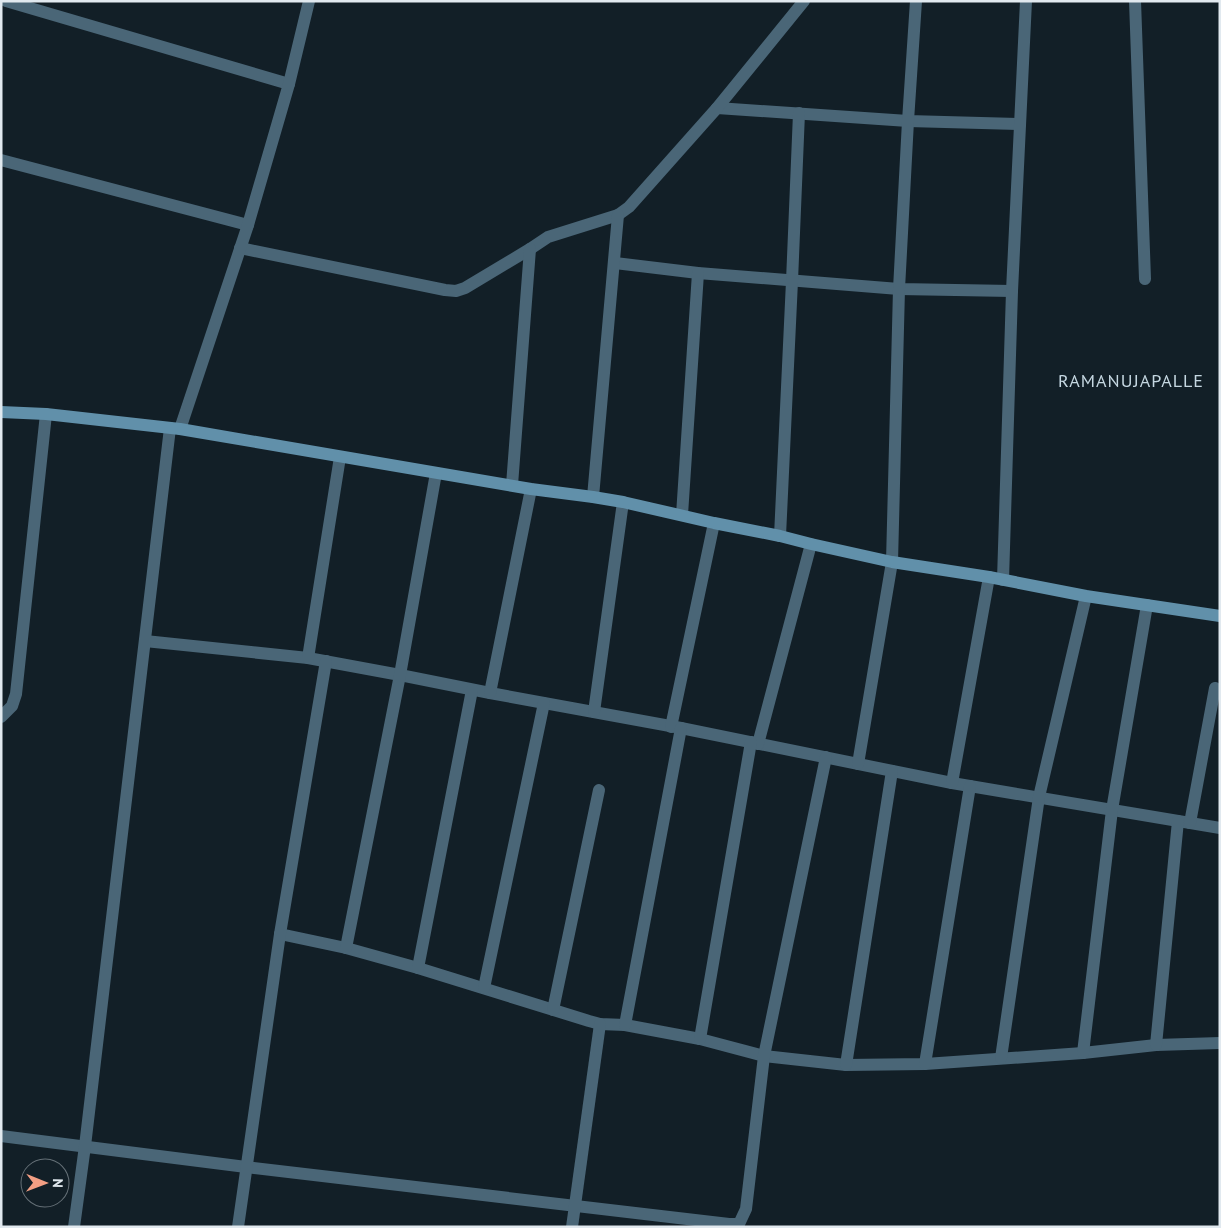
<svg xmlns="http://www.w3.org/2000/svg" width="1221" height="1228" font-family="'PT Sans',sans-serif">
<rect width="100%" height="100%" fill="#121f27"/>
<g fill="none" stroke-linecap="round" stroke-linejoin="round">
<g stroke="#4a6677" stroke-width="12">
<path d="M6,1L289,84"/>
<path d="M1135,1L1145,279"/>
<path d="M717,108L908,121L1020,124"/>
<path d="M1,160L248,225"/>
<path d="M240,248L445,290L456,291L465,288L530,249L548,237L618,215L629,207L717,108L804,1"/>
<path d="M615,263L698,273L899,289L1012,291"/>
<path d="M180,429L248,225L289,84L309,1"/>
<path d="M512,485L530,249"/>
<path d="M593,497L618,215"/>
<path d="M682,515L698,273"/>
<path d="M780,536L792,281L799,113"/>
<path d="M1003,580L1012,291L1026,1"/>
<path d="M145,641L308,658L400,675L490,693L681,728L952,783L1220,828"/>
<path d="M308,658L340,457"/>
<path d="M490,693L531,489"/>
<path d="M594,712L623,502"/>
<path d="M1,717L12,706L16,694L46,414"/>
<path d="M671,727L714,523"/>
<path d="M758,744L811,544"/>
<path d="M858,764L892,562L899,289L908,121L916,1"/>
<path d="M952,783L989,577"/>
<path d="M1190,823L1215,688"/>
<path d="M280,934L346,948L418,968L589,1021L600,1024L625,1025L700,1039L764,1056L846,1065L925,1064L1083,1053L1156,1045L1220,1043"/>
<path d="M346,948L400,675L436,473"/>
<path d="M418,968L472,690"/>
<path d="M484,988L544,703"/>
<path d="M553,1010L599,790"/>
<path d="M625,1025L681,728"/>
<path d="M700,1039L751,742"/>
<path d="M1156,1045L1178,821"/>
<path d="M1083,1053L1112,810L1147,605"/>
<path d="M1001,1058L1039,797L1086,596"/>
<path d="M925,1064L970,786"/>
<path d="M846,1065L892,771"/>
<path d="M1,1136L246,1167L729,1224H739L746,1209L764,1056L826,757"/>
<path d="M74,1227L85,1146L170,428"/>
<path d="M238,1227L280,934L326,661"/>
<path d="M572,1227L600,1024"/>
</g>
<path stroke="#6190aa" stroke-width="12" d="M1,412L46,414L180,429L531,489L593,497L623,502L714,523L780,536L811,544L892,562L989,577L1086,596L1220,616"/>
</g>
<g text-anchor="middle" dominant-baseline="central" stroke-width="4" stroke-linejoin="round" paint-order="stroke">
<g font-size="18" letter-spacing="1" fill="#c5d7e1" stroke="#121f27">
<text x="1131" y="380">RAMANUJAPALLE</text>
</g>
</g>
<rect width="1221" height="1228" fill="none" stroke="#e1e9ef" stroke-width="5"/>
<g transform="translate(45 1183) rotate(91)"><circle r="24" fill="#121f27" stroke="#657077"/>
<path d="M0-4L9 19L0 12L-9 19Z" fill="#f39f84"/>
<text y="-8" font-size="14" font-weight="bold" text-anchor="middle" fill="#e1e9ef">N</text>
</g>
</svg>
